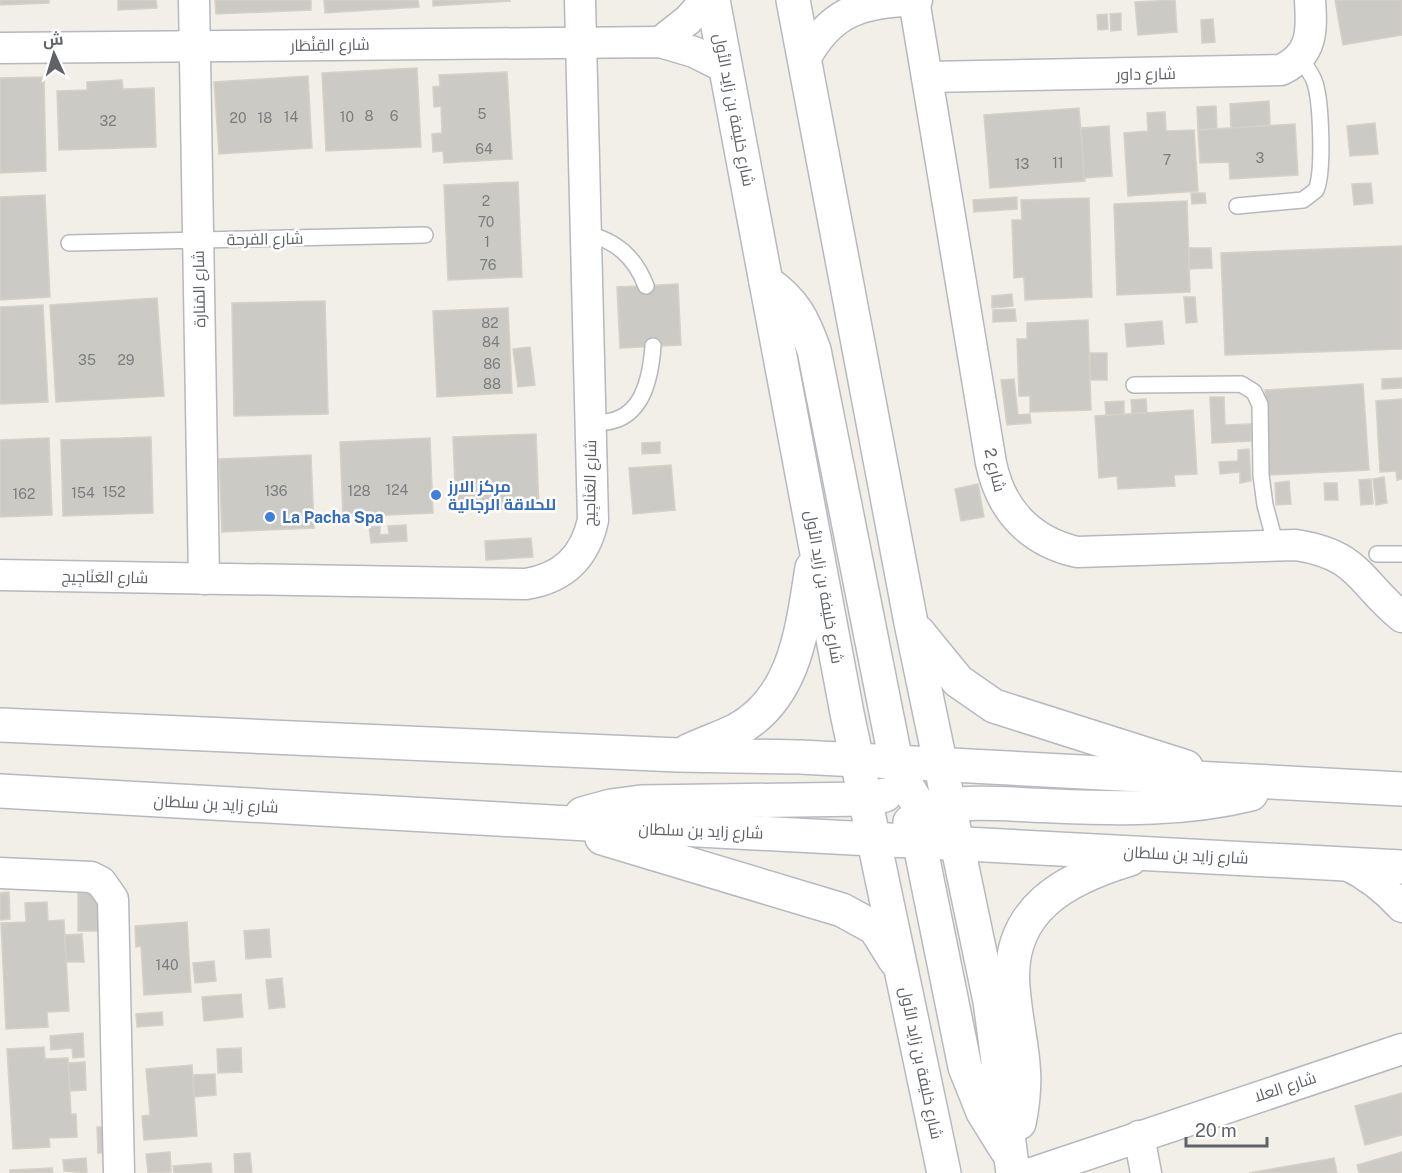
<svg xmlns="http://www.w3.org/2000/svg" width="1402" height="1173" font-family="'Public Sans',Cairo,sans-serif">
<rect width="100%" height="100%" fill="#f1efe8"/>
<g fill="#cccac5" stroke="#d6d1c6" stroke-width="1.5">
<path d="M0,0H49V3L0,5Z"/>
<path d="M118,0H156L157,8L118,10Z"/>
<path d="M215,0H311V10L216,14Z"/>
<path d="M324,0H418L419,7L325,13Z"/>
<path d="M433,0H510V1L433,6Z"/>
<path d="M1175,0L1177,32L1138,35L1135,2Z"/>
<path d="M1335,0H1402V35L1343,45Z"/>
<path d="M1121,13V30L1111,31L1110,14Z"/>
<path d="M1107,14L1108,29L1098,30L1097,15Z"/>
<path d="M1213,19L1215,42L1202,43L1201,20Z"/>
<path d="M417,68L421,147L326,151L322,73Z"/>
<path d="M507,72L512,159L444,163L443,151L433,152L432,134L442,133L441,106L434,107L433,87L440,86L439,75Z"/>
<path d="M308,76L312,148L219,154L214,82Z"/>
<path d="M44,77L46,171L0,173V78Z"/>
<path d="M122,80L123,89L154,88L156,147L59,150L57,91L87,90V82Z"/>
<path d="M1269,101L1270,125L1231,128L1230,104Z"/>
<path d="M1216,106L1217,129L1198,130L1197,107Z"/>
<path d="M1079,108L1085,181L990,188L984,115Z"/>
<path d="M1165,112L1166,131L1194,130L1198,191L1128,196L1124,133L1148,131L1147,113Z"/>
<path d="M1375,123L1378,154L1350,156L1347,126Z"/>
<path d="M1295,124L1298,175L1230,179L1229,162L1200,163L1198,130Z"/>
<path d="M1109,126L1112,176L1084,178L1081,128Z"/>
<path d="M518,182L522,277L448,280L444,185Z"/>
<path d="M1371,183L1373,203L1354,205L1352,184Z"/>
<path d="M1191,193H1205L1206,203L1192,204Z"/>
<path d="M45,195L50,297L0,300V197Z"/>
<path d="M1017,197V209L974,212L973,200Z"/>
<path d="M1089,198L1092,297L1025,300L1024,277L1014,278L1012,220H1022L1021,200Z"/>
<path d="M1187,201L1190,292L1117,295L1114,204Z"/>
<path d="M1402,246V349L1225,355L1221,253Z"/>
<path d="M1189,248H1211L1212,268L1189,269Z"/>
<path d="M678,284L681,345L620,348L617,287Z"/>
<path d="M1012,294L1013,306L992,308V296Z"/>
<path d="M1184,297H1195L1197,322L1186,323Z"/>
<path d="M157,298L164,396L56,402L50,305Z"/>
<path d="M325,301L328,414L234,416L232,303Z"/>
<path d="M43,305L48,402L0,404V307Z"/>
<path d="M508,308L512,393L437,397L433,311Z"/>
<path d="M1015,309L1016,321L993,322V310Z"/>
<path d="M1088,320L1091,410L1030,412V396H1019L1017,339H1027V323Z"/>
<path d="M1162,321L1164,344L1127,347L1125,324Z"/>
<path d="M530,347L535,385L518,387L513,349Z"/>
<rect x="1090" y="353" width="17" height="27"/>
<path d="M1402,378V388L1382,389V379Z"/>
<path d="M1014,379L1018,415L1030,414L1031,423L1007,425L1001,380Z"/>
<path d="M1363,384L1369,470L1270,475L1265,390Z"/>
<path d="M1210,397H1224L1225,425L1251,424V441L1212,443Z"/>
<path d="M1146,399L1147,413L1132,414L1131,400Z"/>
<path d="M1402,399V479L1397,480L1396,471L1380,472L1376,401Z"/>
<path d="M1124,401V414L1106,415L1105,402Z"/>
<path d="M1193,410L1197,474L1174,475L1175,486L1118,489L1117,476L1099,478L1095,416Z"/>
<path d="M536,434L539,508L456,511L453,437Z"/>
<path d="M151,437L153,513L63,516L61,440Z"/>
<path d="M49,438L52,515L0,517V440Z"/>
<path d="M430,438L433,513L343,517L340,442Z"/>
<path d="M660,442V453L642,454V443Z"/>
<path d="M1249,449L1251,481L1240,483V472L1220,474L1219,462L1238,461V450Z"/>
<path d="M311,455L314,528L222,532L219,459Z"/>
<path d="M671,465L675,510L633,514L629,468Z"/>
<path d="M1384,477L1387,503L1376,505L1373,479Z"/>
<path d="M1371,479L1373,504L1361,505L1359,480Z"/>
<path d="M1289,481L1291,504L1276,505L1275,483Z"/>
<path d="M1324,483H1337L1338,500H1325Z"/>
<path d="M978,484L984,517L961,521L955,489Z"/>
<path d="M406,525L407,541L371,543L369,527L380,526V535L389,534L388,526Z"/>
<path d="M531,538L533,557L486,560L485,541Z"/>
<path d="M9,892L10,919L0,920V893Z"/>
<rect x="78" y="893" width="23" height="38"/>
<path d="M47,902L48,921L64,920L69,1011L47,1012L48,1027L6,1029L1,923L26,922L25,903Z"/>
<path d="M187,922L191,992L144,995L141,946L136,947L135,926Z"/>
<path d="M269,929L271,957L246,959L244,931Z"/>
<path d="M82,934L84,962H66L65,935Z"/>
<path d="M214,961L216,981L195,983L193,963Z"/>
<path d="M282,978L285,1007L269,1009L266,980Z"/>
<path d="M241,994L243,1017L204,1021L202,997Z"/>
<path d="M162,1012L163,1025L137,1027L136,1014Z"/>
<path d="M83,1033L84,1057L73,1058L72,1048L51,1050L50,1036Z"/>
<path d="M44,1047L45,1059L68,1058L71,1114H76L77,1137L49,1138L50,1147L13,1149L7,1049Z"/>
<path d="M241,1048L242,1072L218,1073L217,1049Z"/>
<path d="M85,1062L86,1090L70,1091L68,1063Z"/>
<path d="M192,1065L197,1136L144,1140L142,1116L150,1115L146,1069Z"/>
<path d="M215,1074L216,1095L194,1097L193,1075Z"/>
<path d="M1402,1093V1135L1365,1145L1355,1106Z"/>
<path d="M97,1127H108L109,1153H98Z"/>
<path d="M170,1152L171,1172L148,1173L146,1154Z"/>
<path d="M1402,1152V1173H1359L1357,1165Z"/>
<path d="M250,1153L252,1173H235L234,1154Z"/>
<path d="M86,1158L87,1173L64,1171L63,1160Z"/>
<path d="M1334,1158L1337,1173H1249Z"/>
<path d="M211,1163L212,1173H174L173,1166Z"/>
<path d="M52,1168L53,1173H10V1170Z"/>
</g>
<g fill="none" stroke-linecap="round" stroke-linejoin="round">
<g stroke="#b5b8bc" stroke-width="18">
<g id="service">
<path d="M1237,206L1303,200L1316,190C1324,172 1321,102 1315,83C1312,74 1306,66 1300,59"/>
<path d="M586,234C616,240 635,257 646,286"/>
<path d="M69,243L425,235"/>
<path d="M1134,385L1241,384L1254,392L1260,405L1261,475L1265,505L1276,546"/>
<path d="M591,422C639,427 650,386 653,346"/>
<path d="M1377,554H1402"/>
</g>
</g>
<g stroke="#b5b8bc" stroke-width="33">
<g id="minor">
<path d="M194,0L204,579"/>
<path d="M914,0L991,463C1001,511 1030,541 1077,552L1296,545C1360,555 1359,582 1402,617"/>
<path d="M660,42L688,20L706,0"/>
<path d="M0,48L660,42L694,52L726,68"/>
<path d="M804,61C831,9 863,3 917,0"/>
<path d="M927,77L1281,70C1313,55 1312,31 1310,0"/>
<path d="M0,575L526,584C563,578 585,557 593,520L580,0"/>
<path d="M1345,864C1368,875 1385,888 1402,907"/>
<path d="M0,873L91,877L101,882L113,899L119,1173"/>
<path d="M1139,1136L1146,1173"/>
<path d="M1032,1173L1402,1049"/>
</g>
</g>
<g stroke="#b6babf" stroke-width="36">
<g id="secondary">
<path d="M713,0L847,713L944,1173"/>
<path d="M793,0L911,623L990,1001L1013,1173"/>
<path d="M766,282C794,301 803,319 814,350L896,762C909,796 928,822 959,843"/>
<path d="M918,632L958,681L994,706L1186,767"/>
<path d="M0,725L678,755L800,757L1402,789"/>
<path d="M688,751C703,744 720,738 735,731C796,699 802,629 812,568"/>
<path d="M0,791C467,819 935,842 1402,867"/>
<path d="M930,809C968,799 1014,805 1054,806C1121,809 1185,810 1251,794"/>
<path d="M582,814L611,806L641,802L866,799L885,795"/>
<path d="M910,822L919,840L965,1067L983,1112L1006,1149"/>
<path d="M602,838L842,910L875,928L895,960"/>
<path d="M1019,1123C1031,1067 1017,1040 1013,987C1006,909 1067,878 1130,859"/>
</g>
</g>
<use href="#service" stroke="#fff" stroke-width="15"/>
<use href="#minor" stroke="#fff" stroke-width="30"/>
<use href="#secondary" stroke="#fff" stroke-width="33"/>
</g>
<g fill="#3f7fe0" stroke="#fff" stroke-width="2">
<circle cx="436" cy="495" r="6"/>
<circle cx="270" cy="517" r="6"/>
</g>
<g text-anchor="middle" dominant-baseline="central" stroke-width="5" stroke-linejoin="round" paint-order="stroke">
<g font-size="14" fill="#7a7d7f">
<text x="482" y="114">5</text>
<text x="369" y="116">8</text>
<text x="394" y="116">6</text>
<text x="291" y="117">14</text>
<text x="347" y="117">10</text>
<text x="238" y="118">20</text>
<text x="265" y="118">18</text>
<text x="108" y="121">32</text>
<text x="484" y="149">64</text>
<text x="1260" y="158">3</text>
<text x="1167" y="160">7</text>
<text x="1058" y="163">11</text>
<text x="1022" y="164">13</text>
<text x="486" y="201">2</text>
<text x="486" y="222">70</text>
<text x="487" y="242">1</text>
<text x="488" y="265">76</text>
<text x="490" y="323">82</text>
<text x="491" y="342">84</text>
<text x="87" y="360">35</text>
<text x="126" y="360">29</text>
<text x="492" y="364">86</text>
<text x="492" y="384">88</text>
<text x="397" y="490">124</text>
<text x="276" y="491">136</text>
<text x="359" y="491">128</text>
<text x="114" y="492">152</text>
<text x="83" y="493">154</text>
<text x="24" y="494">162</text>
<text x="167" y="965">140</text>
</g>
<g font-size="16" fill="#5f6368" stroke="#fff">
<text transform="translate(330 45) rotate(-1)">شارع القِنْطَار</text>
<text transform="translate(1146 74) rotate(-1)">شارع داور</text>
<text transform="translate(734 110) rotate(79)">شارع خليفة بن زايد الأول</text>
<text transform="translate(265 239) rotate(-1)">شارع الفرحة</text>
<text transform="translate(199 289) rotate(-91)">شارع المَنارة</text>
<text transform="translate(995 470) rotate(76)">شارع 2</text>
<text transform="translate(590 483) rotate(-89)">شارع العَنَاجِيج</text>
<text transform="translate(105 577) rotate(1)">شارع العَنَاجِيج</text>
<text transform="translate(824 587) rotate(80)">شارع خليفة بن زايد الأول</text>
<text transform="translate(216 804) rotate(3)">شارع زايد بن سلطان</text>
<text transform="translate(701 831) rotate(2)">شارع زايد بن سلطان</text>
<text transform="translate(1186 855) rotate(3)">شارع زايد بن سلطان</text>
<text transform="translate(921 1063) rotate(78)">شارع خليفة بن زايد الأول</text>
<text transform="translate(1285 1087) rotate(-18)">شارع العلا</text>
</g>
<g font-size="16" font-weight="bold" fill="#366cbe" stroke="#fff" text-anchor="start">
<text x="448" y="486">مركز الارز<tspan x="448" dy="18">للحلاقة الرجالية</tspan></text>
<text x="282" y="517">La Pacha Spa</text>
</g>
</g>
<g transform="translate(54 54) rotate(356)" stroke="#ffffff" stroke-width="4.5" paint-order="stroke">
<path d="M0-4.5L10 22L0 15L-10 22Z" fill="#5f6368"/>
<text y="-9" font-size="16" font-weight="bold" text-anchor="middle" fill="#5f6368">ش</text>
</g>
<path d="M1186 1137v9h81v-9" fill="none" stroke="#5f6368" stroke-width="3"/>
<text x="1195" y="1137" font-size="18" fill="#5f6368" stroke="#ffffff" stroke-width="4.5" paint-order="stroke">20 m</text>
</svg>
